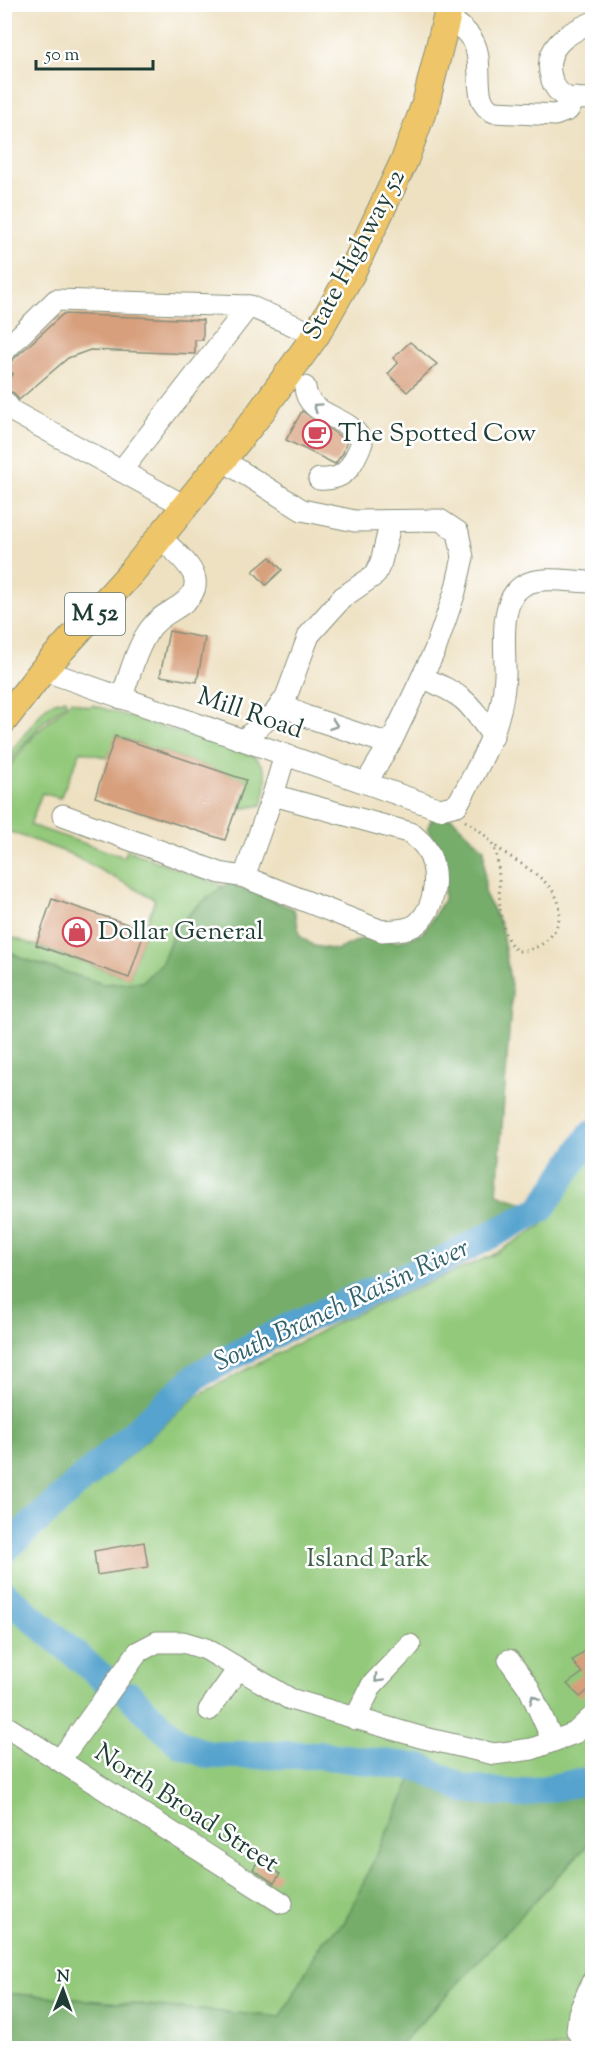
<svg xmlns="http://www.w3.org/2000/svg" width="597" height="2053" font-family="'Sorts Mill Goudy',serif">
<rect width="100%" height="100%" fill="#fff"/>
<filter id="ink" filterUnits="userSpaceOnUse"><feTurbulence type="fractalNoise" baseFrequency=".0167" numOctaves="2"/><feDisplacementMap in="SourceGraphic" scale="12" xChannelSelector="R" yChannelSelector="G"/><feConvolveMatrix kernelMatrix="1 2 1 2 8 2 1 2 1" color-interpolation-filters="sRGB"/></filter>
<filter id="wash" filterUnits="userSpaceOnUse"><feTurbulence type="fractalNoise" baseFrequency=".008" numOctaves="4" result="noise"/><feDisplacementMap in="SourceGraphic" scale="24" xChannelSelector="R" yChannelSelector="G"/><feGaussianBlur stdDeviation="1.35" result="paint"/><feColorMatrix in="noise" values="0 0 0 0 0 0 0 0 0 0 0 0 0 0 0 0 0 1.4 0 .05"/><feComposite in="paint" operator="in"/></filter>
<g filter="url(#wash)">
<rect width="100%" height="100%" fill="#eee1c2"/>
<g fill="#93c97a" stroke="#598357" stroke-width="1.5">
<path d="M66,699V703L41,724L5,768V759L45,708L52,703Z"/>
<path d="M71,701L89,707L93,705L254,756C271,772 267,784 262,805L240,809L248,784L246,780L116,736L108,758L81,751L60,798L42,793L30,825L124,857L127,850L223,886L196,907L175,929L162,963L142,982L103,984L24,959L5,949V935L129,978L155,899L68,853L5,830L4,773L36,733Z"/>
<path d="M592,1149V1774L553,1785L412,1779L345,1922L322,1942L281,2017L5,1993V1565L198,1395L342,1320L491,1256L541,1226Z"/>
<path d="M592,1840V2048H397Z"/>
</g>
<g fill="#76ad6a" stroke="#4a754f" stroke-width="1.5">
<path d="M433,816L452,818L484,849L485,894L501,926L512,992L497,1194L541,1209L443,1260L290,1326L198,1375L5,1550L4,949L24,959L103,984L142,982L162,963L175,929L196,907L229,882L294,909L300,936L314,946L337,950L368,936L397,942L423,933L444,900L445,856L427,829Z"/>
<path d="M422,1768L464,1789L520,1794L592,1780V1840L397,2048H5V1993L281,2017L322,1942L345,1922L412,1779Z"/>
</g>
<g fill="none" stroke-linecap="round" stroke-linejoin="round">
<g stroke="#55a3ce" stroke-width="28">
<path d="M4,1550L198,1375L290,1326L443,1260L541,1209L592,1133"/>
<path d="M4,1594L103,1678"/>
<path d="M129,1695L180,1744L209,1755H320L422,1768L464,1789L520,1794L592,1780"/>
</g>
</g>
<g id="blocks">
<g fill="#d79f7c">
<path d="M63,314L203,320V340H195V354L90,350L68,358L19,400L14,393L4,389V383L13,374L6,366Z"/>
<path d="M410,342L437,364L407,392L388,374L398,363L393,358Z"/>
<path d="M302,411L347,441L343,453L335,464L286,440Z"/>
<path d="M270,557L282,570L266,585L253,571Z"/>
<path d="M169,631L205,638L197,682L160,676Z"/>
<path d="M115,736L246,780L225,840L95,797Z"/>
<path d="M52,899L145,930L129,978L36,945Z"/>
<path d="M144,1542L148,1567L97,1575L94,1551Z"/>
<path d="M586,1650L592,1659V1687L580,1697L567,1684L582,1673L572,1661Z"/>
<path d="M258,1861L280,1874L274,1883L253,1869Z"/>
</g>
</g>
</g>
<g filter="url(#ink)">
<use href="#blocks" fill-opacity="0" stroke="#868f7b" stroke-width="1.5"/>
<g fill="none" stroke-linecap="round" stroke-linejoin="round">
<g stroke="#868f7b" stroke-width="23">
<g id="minor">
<path d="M447,16C457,24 468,31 474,43C485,65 470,103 494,112L555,115L568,110L576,98"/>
<path d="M591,23C567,33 543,48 551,77C553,86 560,96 569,98C575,100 585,98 592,99"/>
<path d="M4,351L56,300L249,306L316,335"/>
<path d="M305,387C307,419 353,414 362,443C351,466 347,481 319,479"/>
<path d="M4,401L12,411L183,505"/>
<path d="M221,459L302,510L355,521L440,520L458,532L463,557L455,592L435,650L392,740L366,783"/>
<path d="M121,471L249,306"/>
<path d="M43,670L440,809L457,805C481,763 503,724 505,676C506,650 497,600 524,585C541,575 573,582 592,582"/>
<path d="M422,677C464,696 467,699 493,737"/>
<path d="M121,698C130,676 136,648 150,629C159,616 170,613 182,604C215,579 178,556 159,536"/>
<path d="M281,704L305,716L389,744"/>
<path d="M243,740L274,714L286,697L309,635L343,597L375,575L381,562L391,521"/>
<path d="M273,795L285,755"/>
<path d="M63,815L220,873L244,877L382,931C393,930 409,931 418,923C437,905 439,871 427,850C424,843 416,838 411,833L273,795L244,877"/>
<path d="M509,1660L529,1688L553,1741"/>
<path d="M209,1710L238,1669"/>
<path d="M355,1719L372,1685L410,1645"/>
<path d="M4,1725L282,1903"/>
<path d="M60,1760L138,1652L157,1642H183L206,1649L290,1699L420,1737L494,1754L532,1749L575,1733L592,1717"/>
<path d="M590,2048L577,2031L579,2013L592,1982"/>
</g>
</g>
<g stroke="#868f7b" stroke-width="29">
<path id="major" d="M4,720L43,670L131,573L257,417L316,335L351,274L405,159L426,102L450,4"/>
</g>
<path stroke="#868f7b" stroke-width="3" stroke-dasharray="1.5 4.5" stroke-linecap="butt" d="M465,821C474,826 484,833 490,841C509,866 487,925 517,951C531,952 546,944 553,933C581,887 515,865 492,843"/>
<use href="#minor" stroke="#fff" stroke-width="21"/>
<use href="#major" stroke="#eec569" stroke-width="27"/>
</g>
<defs><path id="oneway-chevron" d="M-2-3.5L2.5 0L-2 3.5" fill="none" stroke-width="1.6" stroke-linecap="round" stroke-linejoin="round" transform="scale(1.5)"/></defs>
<g stroke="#8f9e9a">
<use href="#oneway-chevron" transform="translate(317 407) rotate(-145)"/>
<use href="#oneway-chevron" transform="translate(334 725) rotate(19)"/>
<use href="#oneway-chevron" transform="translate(378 1679) rotate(133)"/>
<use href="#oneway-chevron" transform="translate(534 1699) rotate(-115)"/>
</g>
</g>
<defs>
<g id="cafe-ring" transform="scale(1.5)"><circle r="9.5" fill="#fff" stroke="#d1495b" stroke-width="1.5"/><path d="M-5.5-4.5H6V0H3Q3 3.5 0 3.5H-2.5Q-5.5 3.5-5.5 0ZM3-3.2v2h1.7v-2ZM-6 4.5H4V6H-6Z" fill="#d1495b"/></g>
<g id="shop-ring" transform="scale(1.5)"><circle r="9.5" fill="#fff" stroke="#d1495b" stroke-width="1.5"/><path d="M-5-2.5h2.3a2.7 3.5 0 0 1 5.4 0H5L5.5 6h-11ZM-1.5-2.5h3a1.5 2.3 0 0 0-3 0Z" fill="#d1495b"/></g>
</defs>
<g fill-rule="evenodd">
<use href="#cafe-ring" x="317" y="434"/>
<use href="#shop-ring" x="77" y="932"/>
</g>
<g text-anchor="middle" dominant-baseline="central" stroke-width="5" stroke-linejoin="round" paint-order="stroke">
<rect fill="#fff" stroke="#627771" stroke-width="1.5" x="65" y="593" width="60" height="42" rx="4.5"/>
<g font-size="24" font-weight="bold" fill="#1f3d34">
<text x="95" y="614">M 52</text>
</g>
<g font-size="26" fill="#1f3d34" stroke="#fff">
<text transform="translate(355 255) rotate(-62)">State Highway 52</text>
<text transform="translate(250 714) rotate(19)">Mill Road</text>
<text transform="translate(186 1809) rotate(33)">North Broad Street</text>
</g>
<g font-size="26" fill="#1f3d34" stroke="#fff" text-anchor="start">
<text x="338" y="434">The Spotted Cow</text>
<text x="98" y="932">Dollar General</text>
</g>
<g font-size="26" fill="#3c6046" stroke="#fff">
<text x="368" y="1559">Island Park</text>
</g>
<g font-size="27" font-style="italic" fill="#32616a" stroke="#fff">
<text transform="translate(342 1306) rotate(-25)">South Branch Raisin River</text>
</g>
</g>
<rect width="597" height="2053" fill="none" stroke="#fff" stroke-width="24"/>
<g transform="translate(63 1990) rotate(1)" stroke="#ffffff" stroke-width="4.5" paint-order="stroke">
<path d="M0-4.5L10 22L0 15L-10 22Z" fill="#1f3d34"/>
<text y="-9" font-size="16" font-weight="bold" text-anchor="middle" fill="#1f3d34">N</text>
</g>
<path d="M36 60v9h117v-9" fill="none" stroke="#1f3d34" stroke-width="3"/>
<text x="45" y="60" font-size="18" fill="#1f3d34" stroke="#ffffff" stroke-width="4.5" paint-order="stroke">50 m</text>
</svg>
